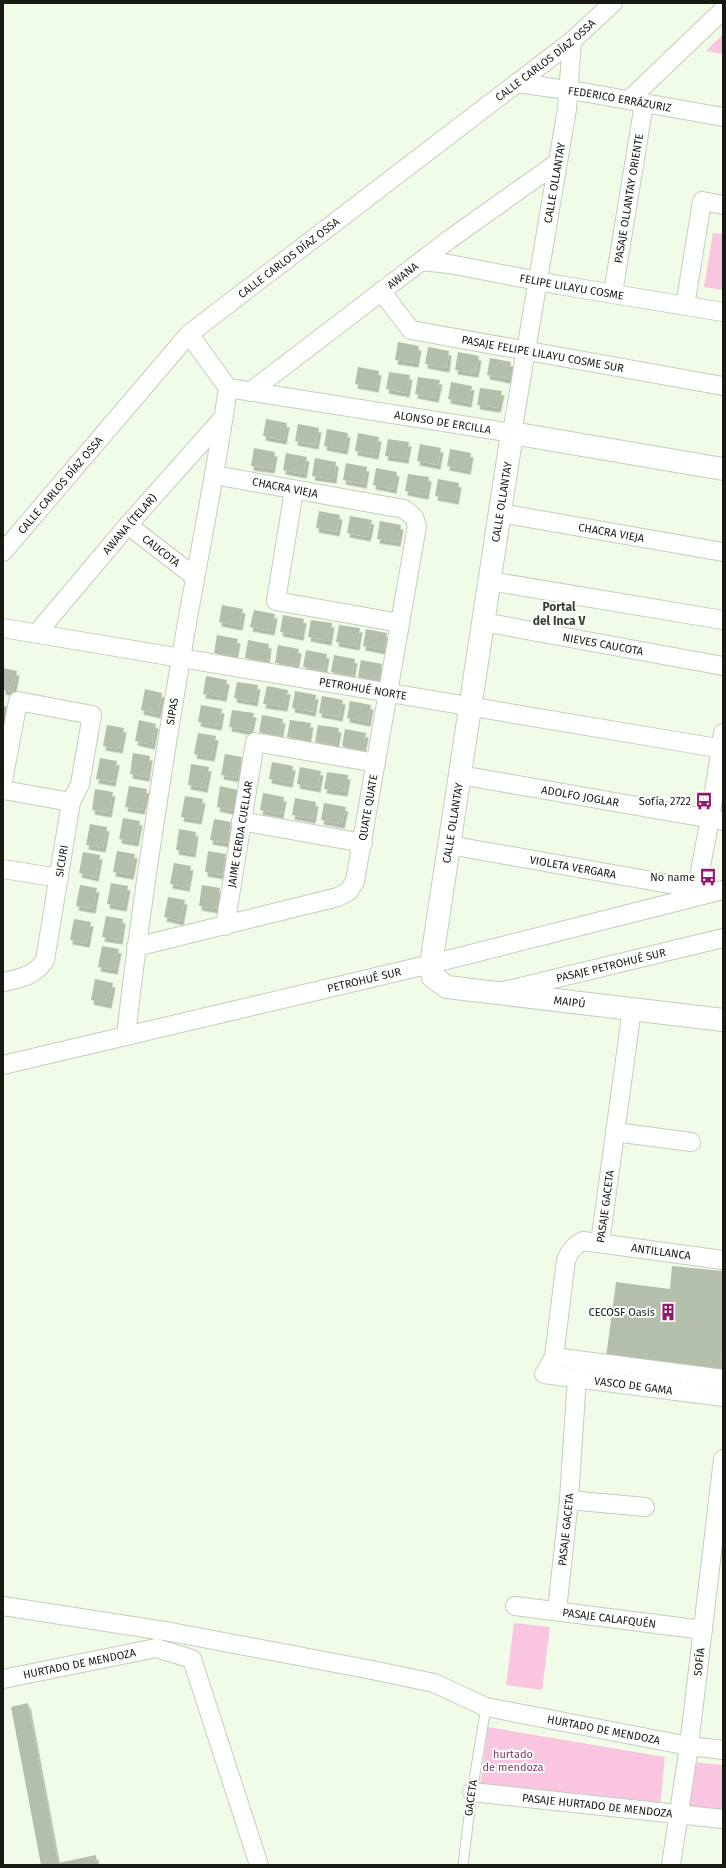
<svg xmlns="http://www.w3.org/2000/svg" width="726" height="1868" font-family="'Fira Sans',sans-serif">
<defs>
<filter id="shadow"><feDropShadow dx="2.5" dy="4.5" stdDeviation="0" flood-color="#0004"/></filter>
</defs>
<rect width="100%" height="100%" fill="#f0fce7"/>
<g fill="#f9c5e0">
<path d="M723,34V54L706,51Z"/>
<path d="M713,233L723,234V290L704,287Z"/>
<path d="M514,1623L550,1627L542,1690L506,1685Z"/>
<path d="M488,1727L665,1757L660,1806L480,1786Z"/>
<path d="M693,1762L723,1765V1813L689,1809Z"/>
</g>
<g fill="#b3bfaa" filter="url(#shadow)">
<path d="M398,342L419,346L416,363L395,360Z"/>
<path d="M428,347L449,351L447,368L425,364Z"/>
<path d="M458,352L479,356L476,373L455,370Z"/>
<path d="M490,358L511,362L508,379L487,375Z"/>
<path d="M358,367L379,371L376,388L355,384Z"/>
<path d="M389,372L410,375L407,393L386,389Z"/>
<path d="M418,377L440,380L436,398L415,394Z"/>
<path d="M451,382L472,386L469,403L448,399Z"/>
<path d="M480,388L502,391L498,408L477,405Z"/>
<path d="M266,419L287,423L284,440L263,436Z"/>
<path d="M298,424L319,428L316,445L295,441Z"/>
<path d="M327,429L348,433L345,450L324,446Z"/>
<path d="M358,433L379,437L376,455L355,451Z"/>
<path d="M388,439L409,442L406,459L385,456Z"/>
<path d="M420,444L441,448L438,465L417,461Z"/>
<path d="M254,448L275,452L272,469L251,466Z"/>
<path d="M450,449L471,453L468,470L447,466Z"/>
<path d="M286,453L307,457L304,474L283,470Z"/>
<path d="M315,458L336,462L334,479L312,476Z"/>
<path d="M346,463L367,467L364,484L343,480Z"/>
<path d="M376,468L397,472L394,489L373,485Z"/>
<path d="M408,474L429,477L426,495L405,491Z"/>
<path d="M438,479L459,483L456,500L435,496Z"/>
<path d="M319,511L340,515L337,532L316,528Z"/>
<path d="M350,516L372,520L368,537L347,533Z"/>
<path d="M380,521L401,525L398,542L377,539Z"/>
<path d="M222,605L243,609L240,626L219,622Z"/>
<path d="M254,610L275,614L272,631L250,627Z"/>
<path d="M283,615L304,619L301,636L280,632Z"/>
<path d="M311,620L332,623L329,641L308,637Z"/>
<path d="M339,625L360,628L357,646L336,642Z"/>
<path d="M366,629L387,633L384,650L363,646Z"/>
<path d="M217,635L238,639L235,656L214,653Z"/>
<path d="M248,640L269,644L267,661L245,658Z"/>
<path d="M278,645L299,649L296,666L275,663Z"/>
<path d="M306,650L327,654L324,671L303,667Z"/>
<path d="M334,655L355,659L352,676L331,672Z"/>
<path d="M361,660L382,664L379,681L358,677Z"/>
<path d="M3,668L17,671L13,692L3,690Z"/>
<path d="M206,676L227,680L224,697L203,694Z"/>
<path d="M237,682L258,685L255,702L234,698Z"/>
<path d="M267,686L288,690L285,707L263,704Z"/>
<path d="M145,689L162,693L158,714L141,710Z"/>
<path d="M295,691L316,695L313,712L292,708Z"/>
<path d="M322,696L343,700L340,717L319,713Z"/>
<path d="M350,701L371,705L368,722L347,718Z"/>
<path d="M201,705L222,709L219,726L198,722Z"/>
<path d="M3,706L10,707L6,728H3Z"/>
<path d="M232,710L254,713L250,731L229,727Z"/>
<path d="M262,715L283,719L280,736L259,732Z"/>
<path d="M139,720L156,724L152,745L135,741Z"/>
<path d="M290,720L311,723L308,741L287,737Z"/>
<path d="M107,725L124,728L120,749L103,746Z"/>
<path d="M318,725L339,728L336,745L315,742Z"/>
<path d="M345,729L366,733L363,750L342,746Z"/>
<path d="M198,733L216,736L212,757L194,754Z"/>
<path d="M133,753L150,756L147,777L130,774Z"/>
<path d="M225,754L242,757L238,778L221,775Z"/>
<path d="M100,758L117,761L113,782L96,779Z"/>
<path d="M272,762L293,766L290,783L269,779Z"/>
<path d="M191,764L209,767L205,788L188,785Z"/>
<path d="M300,767L321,771L318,788L297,784Z"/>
<path d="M327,772L348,775L345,792L324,789Z"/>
<path d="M129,786L147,789L142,810L125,807Z"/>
<path d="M220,786L238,790L234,811L217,807Z"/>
<path d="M95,789L113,792L109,813L92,810Z"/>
<path d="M263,793L284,797L281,814L260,810Z"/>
<path d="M185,796L203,799L199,820L181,817Z"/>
<path d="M295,798L316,802L313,819L292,815Z"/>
<path d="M324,803L346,807L342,824L321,820Z"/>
<path d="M123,818L140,821L136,842L119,839Z"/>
<path d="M214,819L231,822L227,843L210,840Z"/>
<path d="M90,824L107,827L103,848L86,845Z"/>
<path d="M179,829L196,832L193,853L176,850Z"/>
<path d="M117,851L135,854L131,875L113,872Z"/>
<path d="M208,851L226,854L222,875L205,872Z"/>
<path d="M83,852L100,855L96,877L79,873Z"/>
<path d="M174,863L191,866L187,887L170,884Z"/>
<path d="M111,883L128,886L124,907L107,904Z"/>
<path d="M80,885L97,888L93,909L76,906Z"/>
<path d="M202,885L220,888L216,909L199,906Z"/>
<path d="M168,897L185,900L181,921L164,917Z"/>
<path d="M106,916L123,919L120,940L102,937Z"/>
<path d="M74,919L91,922L87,943L70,940Z"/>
<path d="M102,946L119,949L115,970L98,967Z"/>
<path d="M95,979L113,983L109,1004L91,1000Z"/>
<path d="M672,1266L723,1271V1335L720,1374L606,1358L616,1282L670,1289Z"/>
<path d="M28,1703L58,1863L96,1855L97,1865H41L11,1707Z"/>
</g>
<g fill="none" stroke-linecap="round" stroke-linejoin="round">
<g stroke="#c3cfba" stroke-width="11">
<path id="service" d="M463,1865L472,1792L486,1707"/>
</g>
<g stroke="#c3cfba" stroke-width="20">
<g id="minor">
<path id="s1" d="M517,83L588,93L723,117"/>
<path d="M629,100L723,10"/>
<path id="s2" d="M421,261L449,264L559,285L723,312"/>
<path id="s3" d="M381,291L411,330L723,386"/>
<path id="s4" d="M613,293L644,104"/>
<path d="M685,306L702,201L723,205"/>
<path id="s5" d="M189,334L228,388L512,433L567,109L572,41"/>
<path id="s6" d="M250,392L450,239L557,163"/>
<path d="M294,490L276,601L400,623"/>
<path id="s7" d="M500,513L723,552"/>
<path id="s8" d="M128,525L195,577"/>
<path id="s9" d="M3,552L189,334L572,41L613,3"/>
<path d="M490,581L723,620"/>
<path id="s10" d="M483,622L723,666"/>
<path id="s11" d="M3,628L723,749"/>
<path id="s12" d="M37,633L128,525L224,417"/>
<path id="s13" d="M460,775L723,821"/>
<path d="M3,781L18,701L92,715L80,784L71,802L45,960C35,976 21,978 3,982"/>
<path d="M3,790L71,802"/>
<path d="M241,821L363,843"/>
<path id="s14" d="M449,845L697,889"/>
<path d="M3,869L59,878"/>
<path d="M695,897L710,819L723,733"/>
<path id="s15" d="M225,926L255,742L376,763"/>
<path id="s16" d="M136,947L338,897L349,891L355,881L417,526L414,517L404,509L214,475"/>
<path id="s17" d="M504,991L723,938"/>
<path id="s18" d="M126,1036C140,909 160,783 181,658C196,568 215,479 228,388"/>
<path id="s19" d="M3,1065L431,964L723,890"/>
<path d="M615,1132L691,1142"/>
<path id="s20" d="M600,1243L632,1009"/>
<path id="s21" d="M723,1260L583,1241C574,1246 570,1250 566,1260L554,1357L544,1374L723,1397"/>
<path d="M554,1357L723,1379"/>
<path d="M569,1500L645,1507"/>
<path id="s22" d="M3,1606L171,1632L372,1670L434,1683L486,1707L689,1746L723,1750"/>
<path id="s23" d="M515,1606L703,1630"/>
<path id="s24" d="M557,1610L569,1500L577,1377"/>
<path id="s25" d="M3,1679L156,1648L192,1659L259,1865"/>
<path id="s26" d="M472,1792L723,1819"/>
<path id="s27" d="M671,1865L689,1746L723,1459"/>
</g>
</g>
<g stroke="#c3cfba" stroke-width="24">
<g id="tertiary">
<path id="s28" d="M723,469L512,433L431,964L433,977L447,987L723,1020"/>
</g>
</g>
<use href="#service" stroke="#fff" stroke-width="9"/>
<use href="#minor" stroke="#fff" stroke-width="18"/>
<use href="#tertiary" stroke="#fff" stroke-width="22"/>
</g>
<defs>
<g id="bus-bare" transform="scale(1.38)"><path d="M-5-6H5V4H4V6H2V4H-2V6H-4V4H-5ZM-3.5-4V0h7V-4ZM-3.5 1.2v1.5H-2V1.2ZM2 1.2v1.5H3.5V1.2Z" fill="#98166c" stroke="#fff" stroke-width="2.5" paint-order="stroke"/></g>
<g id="building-bare" transform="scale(1.38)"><path d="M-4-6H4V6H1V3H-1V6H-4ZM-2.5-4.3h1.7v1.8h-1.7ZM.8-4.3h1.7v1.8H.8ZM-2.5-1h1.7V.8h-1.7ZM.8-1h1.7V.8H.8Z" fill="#98166c" stroke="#fff" stroke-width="2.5" paint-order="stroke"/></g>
</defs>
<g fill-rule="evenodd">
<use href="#bus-bare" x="704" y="801"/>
<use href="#bus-bare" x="708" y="877"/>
<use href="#building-bare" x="668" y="1312"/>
</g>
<g text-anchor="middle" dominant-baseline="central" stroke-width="4" stroke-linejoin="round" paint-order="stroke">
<g font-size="11" fill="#161a13" stroke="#fff">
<text stroke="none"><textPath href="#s9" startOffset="736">CALLE CARLOS DÍAZ OSSA</textPath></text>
<text stroke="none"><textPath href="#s1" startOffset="104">FEDERICO ERRÁZURIZ</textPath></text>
<text stroke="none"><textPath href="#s5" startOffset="608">CALLE OLLANTAY</textPath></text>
<text stroke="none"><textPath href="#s4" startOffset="96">PASAJE OLLANTAY ORIENTE</textPath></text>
<text stroke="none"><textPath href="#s9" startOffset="412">CALLE CARLOS DÍAZ OSSA</textPath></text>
<text stroke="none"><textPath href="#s6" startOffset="192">AWANA</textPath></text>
<text stroke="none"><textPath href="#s2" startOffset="153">FELIPE LILAYU COSME</textPath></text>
<text stroke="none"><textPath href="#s3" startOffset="183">PASAJE FELIPE LILAYU COSME SUR</textPath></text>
<text stroke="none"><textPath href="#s5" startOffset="284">ALONSO DE ERCILLA</textPath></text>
<text stroke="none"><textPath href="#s9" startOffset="88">CALLE CARLOS DÍAZ OSSA</textPath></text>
<text transform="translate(285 488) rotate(11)">CHACRA VIEJA</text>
<text transform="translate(502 502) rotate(-81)">CALLE OLLANTAY</text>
<text stroke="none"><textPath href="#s12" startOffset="143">AWANA (TELAR)</textPath></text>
<text stroke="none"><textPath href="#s7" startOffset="113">CHACRA VIEJA</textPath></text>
<text stroke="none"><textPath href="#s8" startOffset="42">CAUCOTA</textPath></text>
<text stroke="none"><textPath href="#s10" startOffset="122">NIEVES CAUCOTA</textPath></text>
<text stroke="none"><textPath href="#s11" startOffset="365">PETROHUÉ NORTE</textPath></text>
<text stroke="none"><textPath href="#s18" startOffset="328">SIPAS</textPath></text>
<text stroke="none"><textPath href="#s13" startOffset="122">ADOLFO JOGLAR</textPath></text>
<text stroke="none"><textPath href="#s16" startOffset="307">QUATE QUATE</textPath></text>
<text transform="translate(453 823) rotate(-81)">CALLE OLLANTAY</text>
<text stroke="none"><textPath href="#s15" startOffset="93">JAIME CERDA CUELLAR</textPath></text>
<text transform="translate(62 861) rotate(-81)">SICURI</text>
<text stroke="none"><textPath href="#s14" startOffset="126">VIOLETA VERGARA</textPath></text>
<text stroke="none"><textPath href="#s17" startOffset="110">PASAJE PETROHUÉ SUR</textPath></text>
<text stroke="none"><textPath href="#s19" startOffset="371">PETROHUÉ SUR</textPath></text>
<text stroke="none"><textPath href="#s28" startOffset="905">MAIPÚ</textPath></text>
<text stroke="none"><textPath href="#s20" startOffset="37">PASAJE GACETA</textPath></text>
<text transform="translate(661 1252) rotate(8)">ANTILLANCA</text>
<text stroke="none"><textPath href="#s21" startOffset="375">VASCO DE GAMA</textPath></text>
<text stroke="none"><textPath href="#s24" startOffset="81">PASAJE GACETA</textPath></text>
<text stroke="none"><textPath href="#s23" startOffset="95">PASAJE CALAFQUÉN</textPath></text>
<text stroke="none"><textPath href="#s27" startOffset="205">SOFÍA</textPath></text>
<text stroke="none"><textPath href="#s25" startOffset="78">HURTADO DE MENDOZA</textPath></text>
<text stroke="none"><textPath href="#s22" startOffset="615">HURTADO DE MENDOZA</textPath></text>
<text transform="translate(471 1798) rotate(-82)">GACETA</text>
<text stroke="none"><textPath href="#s26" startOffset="126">PASAJE HURTADO DE MENDOZA</textPath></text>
</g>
<g font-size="11" fill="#161a13" stroke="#fff" text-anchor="end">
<text x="691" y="801">Sofía, 2722</text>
<text x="695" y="877">No name</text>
<text x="655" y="1312">CECOSF Oasis</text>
</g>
<g font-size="11" fill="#7f3961" stroke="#fff">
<text x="513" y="1754">hurtado<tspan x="513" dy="13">de mendoza</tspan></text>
</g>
<g font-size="12" font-weight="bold" fill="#36402e" stroke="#fff">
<text x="559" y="607">Portal<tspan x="559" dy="14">del Inca V</tspan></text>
</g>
</g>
<rect width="726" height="1868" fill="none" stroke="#161a13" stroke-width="8"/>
</svg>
